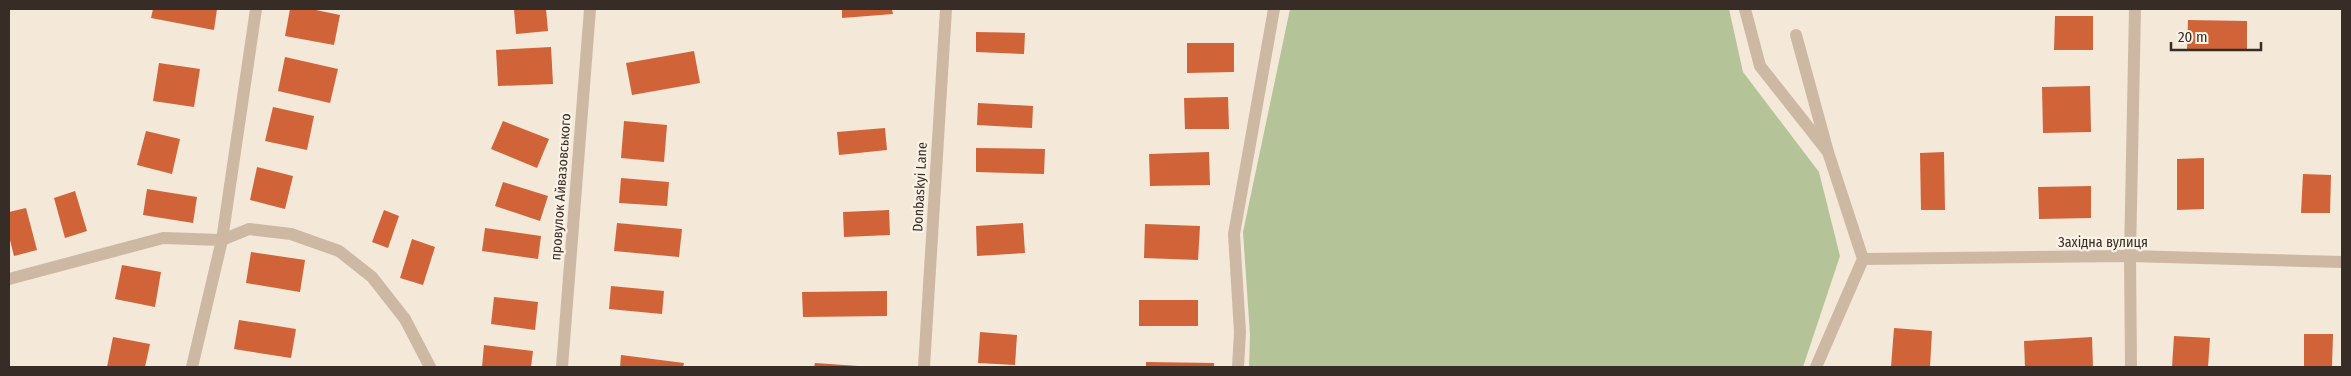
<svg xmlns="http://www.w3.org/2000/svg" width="2351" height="376" font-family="'Fira Sans Condensed',sans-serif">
<rect width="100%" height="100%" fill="#f4e8d9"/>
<path fill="#b4c498" d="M1290,9H1729L1743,72L1819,172L1840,256L1803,367H1249L1250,335L1243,232Z"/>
<g fill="#d16339">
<path d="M153,9H217L214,30L151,18Z"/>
<path d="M290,9H311L340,15L334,45L285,36Z"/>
<path d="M514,9H546L548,31L516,34Z"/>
<path d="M842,9H892L893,14L842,18Z"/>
<path d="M2055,16H2093V50H2054Z"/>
<path d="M2188,20L2247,21V49H2187Z"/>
<path d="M976,32L1025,33L1024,54L976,52Z"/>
<path d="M1187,43H1234V72L1187,73Z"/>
<path d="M551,47L553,84L498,86L496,50Z"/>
<path d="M694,51L700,83L632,95L626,63Z"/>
<path d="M285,57L338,69L330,103L278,91Z"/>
<path d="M159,63L200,69L194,107L153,101Z"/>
<path d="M2090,86L2091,132L2043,133L2042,87Z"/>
<path d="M1228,97L1229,129H1185L1184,98Z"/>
<path d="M978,103L1033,106L1032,128L977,125Z"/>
<path d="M273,107L314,116L307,150L265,141Z"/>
<path d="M503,121L549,139L537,168L491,149Z"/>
<path d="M624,121L667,125L664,162L621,158Z"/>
<path d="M885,128L887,150L839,155L837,132Z"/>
<path d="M146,131L180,139L172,174L137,165Z"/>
<path d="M976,148L1045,149L1044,174L976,172Z"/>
<path d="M1209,152L1210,185L1150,186L1149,154Z"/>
<path d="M1944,152L1945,210H1921L1920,153Z"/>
<path d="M2204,158V209L2177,210V159Z"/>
<path d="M257,167L293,176L285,209L250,200Z"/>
<path d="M2303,174L2331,175L2330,213H2301Z"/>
<path d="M621,178L669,182L667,206L619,203Z"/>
<path d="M503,182L548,196L540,221L495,206Z"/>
<path d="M2091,186V218L2039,219L2038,187Z"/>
<path d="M147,189L197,197L193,223L143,215Z"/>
<path d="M75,191L87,231L65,238L54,198Z"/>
<path d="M26,208L37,250L14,256L9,236V212Z"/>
<path d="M384,210L399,216L388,248L372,242Z"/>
<path d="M889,210L890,235L844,237L843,212Z"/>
<path d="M617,223L682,229L679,257L614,251Z"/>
<path d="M1023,223L1025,253L977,256L976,226Z"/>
<path d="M1145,224L1200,226L1198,260L1144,258Z"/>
<path d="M485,228L541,236L538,259L482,251Z"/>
<path d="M412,239L435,247L423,285L400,278Z"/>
<path d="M251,252L305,260L300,292L246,283Z"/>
<path d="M122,265L161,272L155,307L115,299Z"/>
<path d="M611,286L664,291L662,314L609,309Z"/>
<path d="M887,291V316L803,317L802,292Z"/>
<path d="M494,297L538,302L535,330L491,324Z"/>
<rect x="1139" y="300" width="59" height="26"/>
<path d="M239,320L296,329L291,358L234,349Z"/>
<path d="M1894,328L1932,331L1930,367H1891Z"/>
<path d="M980,332L1017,335L1015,365L978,363Z"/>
<path d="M2304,334H2333L2332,367H2304Z"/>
<path d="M2174,336L2210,338L2208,367H2172Z"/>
<path d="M113,337L150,344L145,367H107Z"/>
<path d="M2092,337L2093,367H2025L2024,341Z"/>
<path d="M484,345L533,351L531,367H482Z"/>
<path d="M621,355L684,363L683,367H620Z"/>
<path d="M1146,362L1214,363V367H1146Z"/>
<path d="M815,363L858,366V367H814Z"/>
</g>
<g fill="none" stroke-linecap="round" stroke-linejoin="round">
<path stroke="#cdb8a4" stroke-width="12" d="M1796,35L1828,152"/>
<g stroke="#cdb8a4" stroke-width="12">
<path d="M1745,9L1760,66L1828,152L1863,259L1816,367"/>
<path d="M1863,259L2130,256L2342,262"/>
<path d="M9,279L163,238L222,240L249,229L291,234L339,251L372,277L405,319L430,367"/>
<path d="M192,367L222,240L256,9"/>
<path d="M562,367L590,9"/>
<path d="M924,367L946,9"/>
<path d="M1238,367L1240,332L1234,234L1274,9"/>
<path d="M2131,367L2130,256L2135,9"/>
</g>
</g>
<g text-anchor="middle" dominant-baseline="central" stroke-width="4.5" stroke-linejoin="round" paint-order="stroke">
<g font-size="14" fill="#372c26" stroke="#fbf2e6">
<text transform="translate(561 187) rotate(-86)">провулок Айвазовського</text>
<text transform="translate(920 187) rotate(-87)">Donbaskyi Lane</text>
<text x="2103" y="242">Західна вулиця</text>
</g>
</g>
<rect width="2351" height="376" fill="none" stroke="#372c26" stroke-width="20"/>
<path d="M2171 42v8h90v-8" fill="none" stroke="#372c26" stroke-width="2.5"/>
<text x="2178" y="42" font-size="15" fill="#372c26" stroke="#fbf2e6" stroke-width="4" paint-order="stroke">20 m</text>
</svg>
